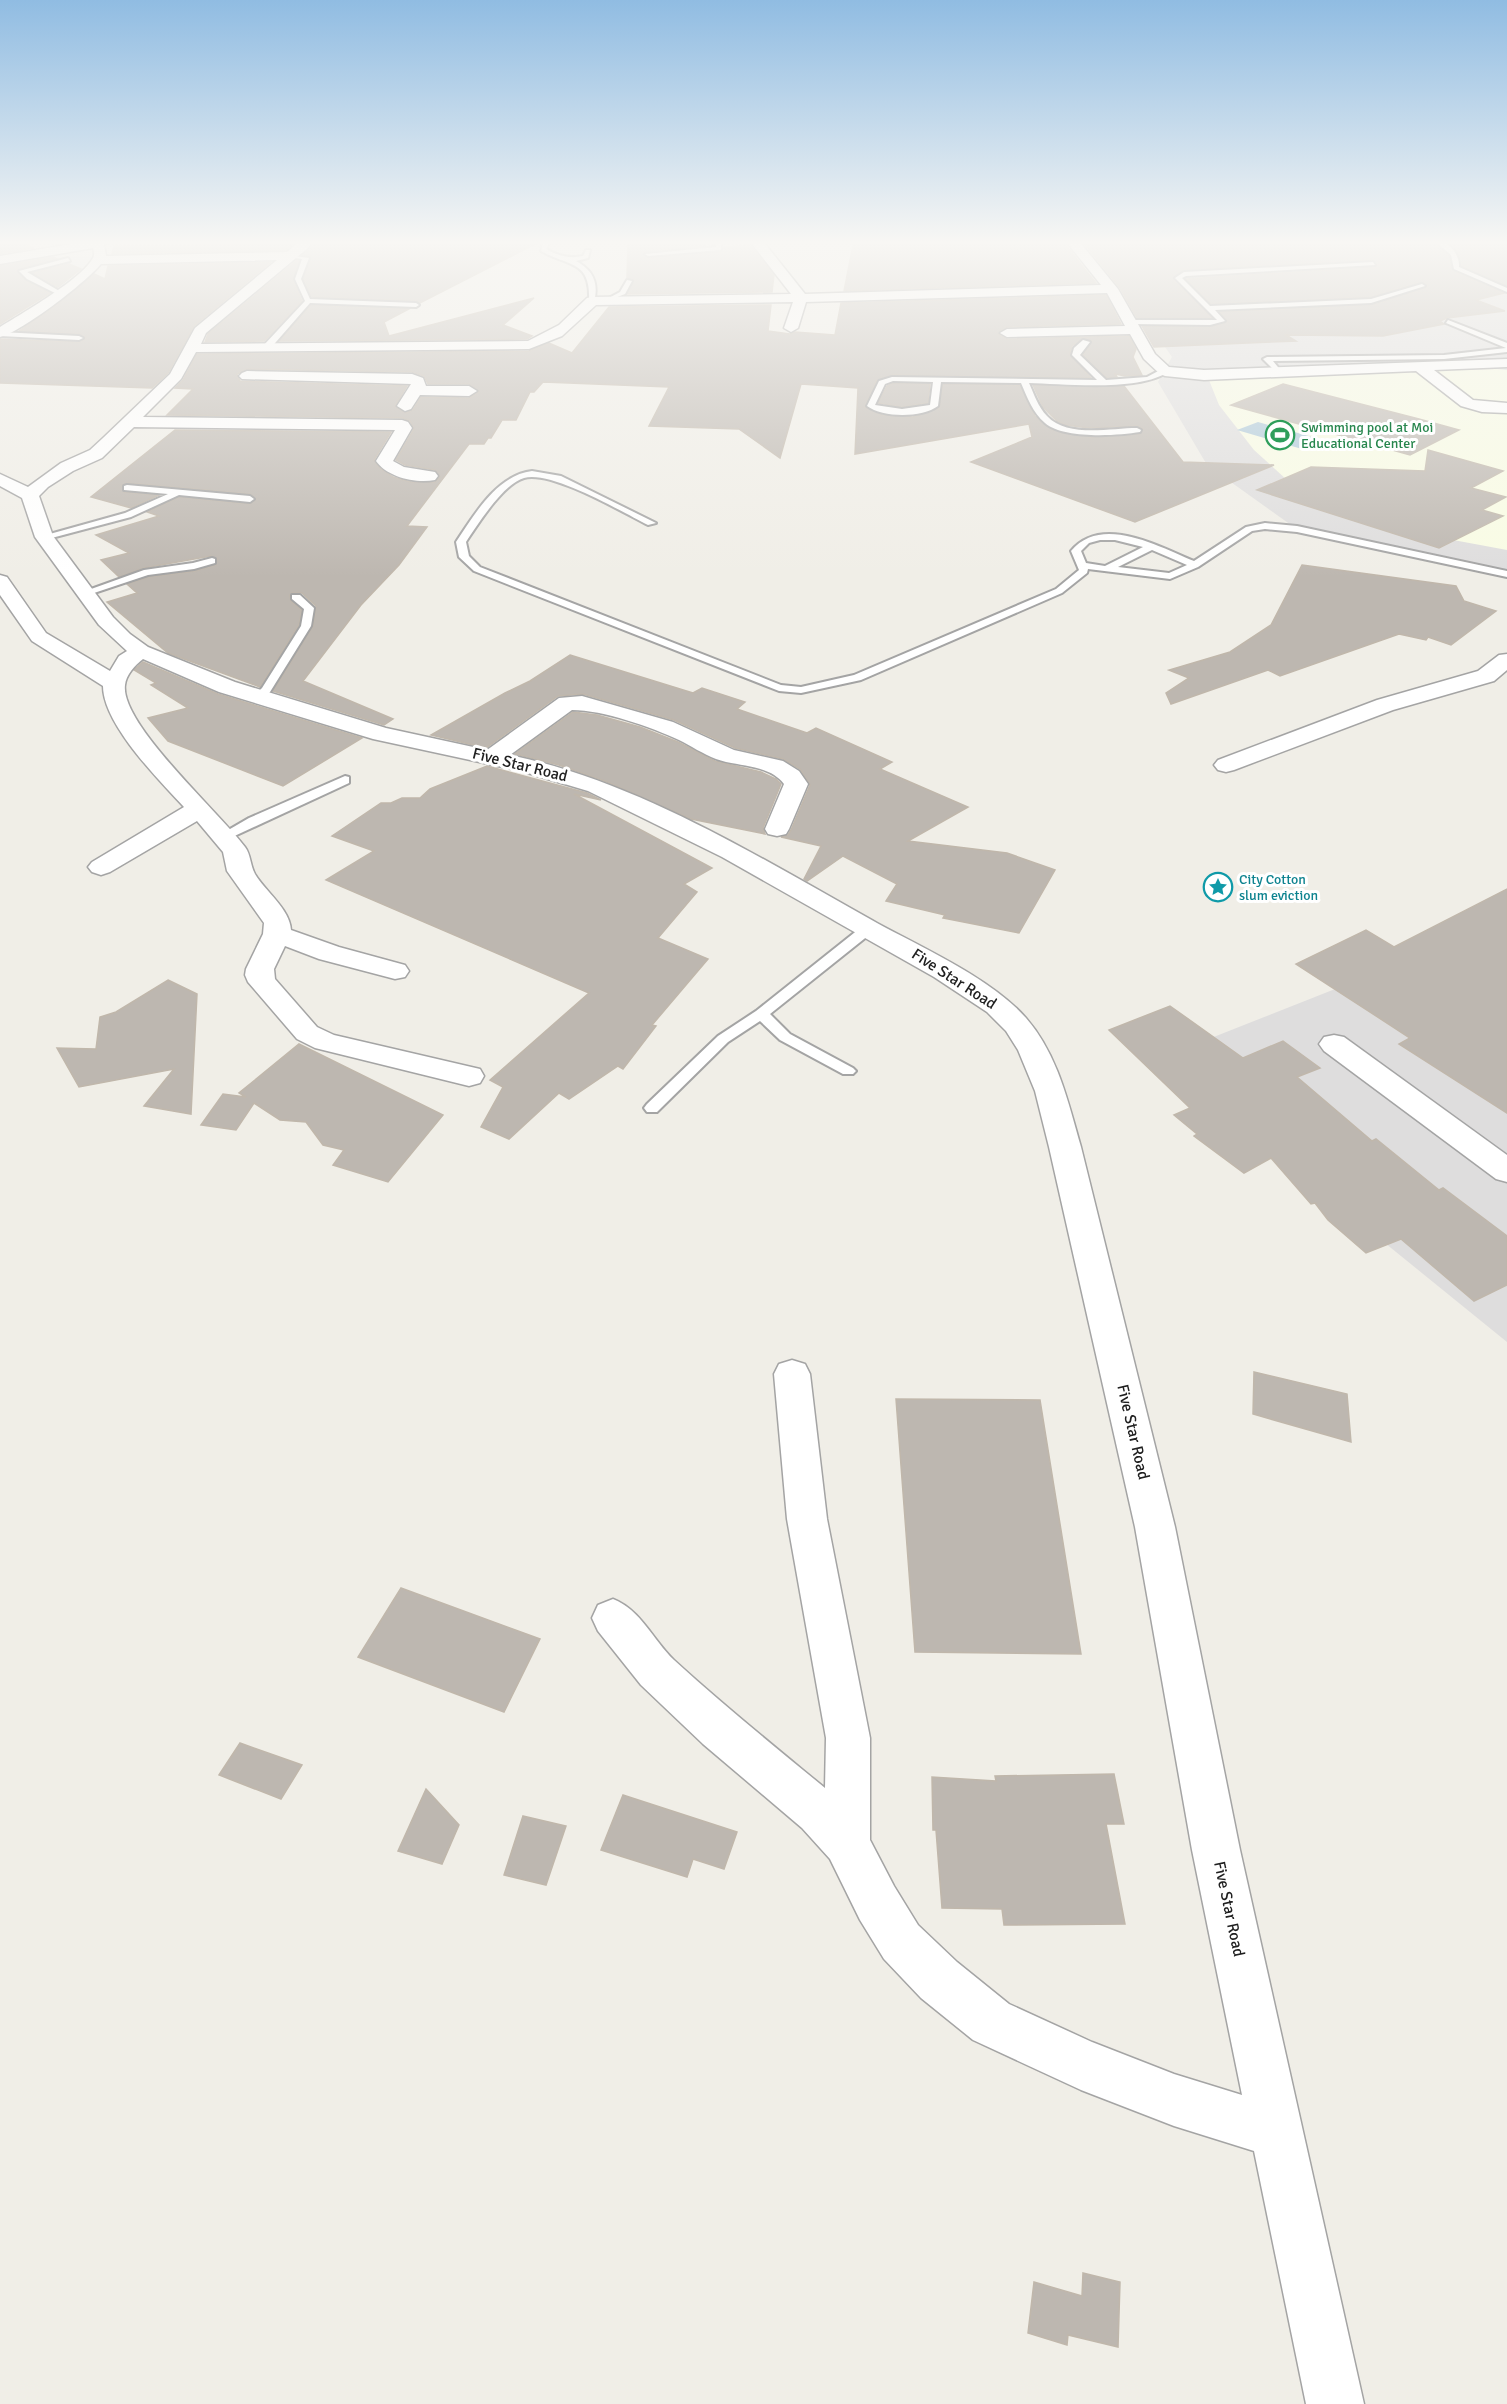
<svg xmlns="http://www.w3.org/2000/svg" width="1507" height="2404" font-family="Signika,sans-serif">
<rect width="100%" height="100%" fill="#f0eee7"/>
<g fill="#dedddd">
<path d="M1090,240H1507V578L1305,535L1207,465L1158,382L1172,357Z"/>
<path d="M1507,921V1342L1158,1059Z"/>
</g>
<path fill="#f9fce4" d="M1497,369L1507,370V550L1394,529L1287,480L1254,450L1219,405L1207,375Z"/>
<path fill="#e4e4e4" d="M50,257H96L49,296L0,266Z"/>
<path fill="#acc8d9" d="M1258,422L1323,440L1302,449L1237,430Z"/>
<g fill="#bdb7b0" stroke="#c0b7ab" stroke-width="1.5" fill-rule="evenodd">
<path d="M233,240H297L286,250L112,254L114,246L235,245Z"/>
<path d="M315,240H543L420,303L416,301L311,297L303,279L311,257L303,255Z"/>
<path d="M628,240H701L706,246L643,253L648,258L721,252L723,247L750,245L774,275L772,292L627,294L634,280L627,278Z"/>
<path d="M854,240H1034L1040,246L1045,243H1064L1096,283L844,291Z"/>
<path d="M1131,240H1432L1449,256L1453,271L1504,293L1476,300L1505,311L1447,318L1440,321L1444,324L1383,336L1286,335L1296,341L1154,347L1142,326L1211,327L1227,322L1220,312L1371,305L1426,288L1427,285L1421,282L1371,297L1211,304L1186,279L1375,267L1377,265L1373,260L1184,270L1174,276L1173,280L1212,318H1137L1120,288L1083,242Z"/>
<path d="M1445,240H1507V286L1461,266L1457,251Z"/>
<path d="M19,242L33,248L0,254V244Z"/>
<path d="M54,257L57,259L17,270L26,281L50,293L0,324V266Z"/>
<path d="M296,261H299L293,280L302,301L264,341L205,342L208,334Z"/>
<path d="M271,262L194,326L168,373L152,388L0,383V339L79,342L84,340L85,337L79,334L19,331L54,307L94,274L105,279L108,266Z"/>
<path d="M69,264L81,269L58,287L33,273Z"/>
<path d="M1106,295L1121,324L1007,327L998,334L1007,339L1129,336L1136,349L1133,357L1142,375L1125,376L1115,374L1117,377L1107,378L1083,355L1092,341L1084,338L1072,346L1070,354L1091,378L892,375L877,380L865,407L882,415L913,417L939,408L943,384L1020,385L1035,416L1053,430L1090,437L1140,434L1143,429L1137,426L1089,428L1066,425L1057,421L1043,407L1033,385L1124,386L1183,462L1274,465L1135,522L971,462L1032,437L1029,424L855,454L858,388L801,384L780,458L739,429L649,426L669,387L543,382L534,392H530L516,420H502L491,438H488L484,444H469L407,526L427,527L399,565L361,605L303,681L393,719L384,725L273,691L313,626L316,606L302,593H292L290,595L291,601L302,610L299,625L260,687L168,653L107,602L137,593L127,584L148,577L195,571L216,565L217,559L211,556L144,568L119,577L101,560L129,553L96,535L159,516L147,512L179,497L250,504L256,499L250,494L127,483L122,485L124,492L159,495L131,508L91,497L175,430L391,432L374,460L380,468L393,477L411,482H435L440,477L435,470L405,465L396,460L414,429L410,421L403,418L167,415L193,389L175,388L183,380L197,354L529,351L549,343L572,353L609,307L771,305L768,331L790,334L795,332L835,335L841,303ZM247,369L412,372L424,376L428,384H469L479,392L469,398L421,397L413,410L406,413L395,406L407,386L240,381L237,374Z"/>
<path d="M534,298L503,325L532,336L527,339L280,341L311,305L409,309L384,322L389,336Z"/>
<path d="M893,383L930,384L928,403L902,407L878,403L887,386Z"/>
<path d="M1283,384L1419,419L1459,430L1410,455L1231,405Z"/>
<path d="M1428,450L1503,471L1471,488L1506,497L1482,510L1503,516L1439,548L1257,490L1311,467L1425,471Z"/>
<path d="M1302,565L1456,586L1464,601L1496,611L1451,645L1428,637L1426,640L1399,634L1280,676L1268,670L1171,704L1166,693L1189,678L1169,670L1230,652L1271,625Z"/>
<path d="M570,655L693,693L702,688L745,702L737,709L807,733L816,728L892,762L880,769L968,807L908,841L1007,853L1055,870L1019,933L943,918L945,915L886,901L897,884L843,856L807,881L804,879L821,846L781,837L788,835L791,830L810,785L800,769L783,759L735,748L674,720L583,694L558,696L486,748L431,735L505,693L530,681Z"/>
<path d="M143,662L218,694L362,738L283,786L168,741L148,718L188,708L151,685L156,683L134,670Z"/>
<path d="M573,712L597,715L640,727L678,742L715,761L761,772L776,779L781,784L763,828L765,834L691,819L607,782L559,765L515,754Z"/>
<path d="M487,766L587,793L601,800L574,794L712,868L684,884L697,892L658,938L708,959L652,1025L656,1026L623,1069L618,1066L569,1099L559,1093L509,1139L481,1127L503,1087L490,1080L589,993L326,880L374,851L332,836L381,803H391L402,798H420L430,789Z"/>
<path d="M1507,889V1113L1399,1044L1410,1038L1296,964L1366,930L1394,947Z"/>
<path d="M168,980L197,994L191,1114L144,1106L174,1069L79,1087L57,1048L96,1049L100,1017L116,1012Z"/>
<path d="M1170,1006L1243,1058L1283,1041L1320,1068L1297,1077L1372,1141L1376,1139L1439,1190L1443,1188L1507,1236V1285L1474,1301L1401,1239L1366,1253L1328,1220L1315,1203L1311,1204L1271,1158L1244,1173L1194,1136L1197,1134L1174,1115L1190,1108L1109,1030Z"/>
<path d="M299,1044L443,1115L388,1182L333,1165L344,1150L323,1145L306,1122L280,1120L254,1103L236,1130L201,1125L223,1094L246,1097L239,1093Z"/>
<path d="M1254,1372L1347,1394L1351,1442L1253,1414Z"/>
<path d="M896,1399L1040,1400L1081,1654L915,1652Z"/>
<path d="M401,1588L540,1639L504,1712L358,1657Z"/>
<path d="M240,1743L302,1765L281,1799L219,1775Z"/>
<path d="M1114,1774L1124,1824H1106L1125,1924L1004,1925L1002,1909L942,1908L936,1830H933L932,1777L996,1781L995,1776Z"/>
<path d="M426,1789L459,1825L442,1864L398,1851Z"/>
<path d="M623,1795L737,1832L724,1869L693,1859L687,1877L601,1850Z"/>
<path d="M523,1816L566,1826L546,1885L504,1875Z"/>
<path d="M1083,2273L1120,2282L1118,2347L1068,2335L1067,2345L1028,2333L1034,2282L1082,2296Z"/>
</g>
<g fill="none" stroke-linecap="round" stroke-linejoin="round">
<g stroke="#a4a4a4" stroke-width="4">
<g id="service">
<path d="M72,240H83V241L80,243Z"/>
<path d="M548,240H559L549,244L546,249C558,256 570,259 583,256L586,250H590L588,258L576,261C593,270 599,283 594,302L589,301C591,260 569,267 541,251L543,243Z"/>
<path d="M715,240H721V250L648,256L645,254L716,247Z"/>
<path d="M1036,240H1042L1043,242L1040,244Z"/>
<path d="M1434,240C1448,240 1460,254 1459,267L1507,288V292L1454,269L1451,255Z"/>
<path d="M287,255L309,258L301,279L310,299L416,303L419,305L416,307L310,303L269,350H263V346L305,301L295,279L302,259L287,257Z"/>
<path d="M68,258L70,261L27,272L61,292V294H57L27,279L19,271Z"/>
<path d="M1373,262L1375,265L1186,276L1182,278L1210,306L1371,299L1422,284L1425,286L1371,303L1215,310L1225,321L1210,325L1130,324L1127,322L1130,320H1217L1175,278L1184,272Z"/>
<path d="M627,280L632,281L625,294L607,301V299L620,292Z"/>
<path d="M1448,320L1507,343V352L1444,359L1273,361L1282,372L1278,374L1263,359L1267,357L1444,355L1506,348L1446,323Z"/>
<path d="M0,332L79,336L83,338L79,340L0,336Z"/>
<path d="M1083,340L1090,342L1080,355L1106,380L1147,377L1162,369L1169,371C1142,392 1064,384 1029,383C1034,394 1038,407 1047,416C1067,438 1110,428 1137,428L1141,430L1140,432C1116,436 1063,439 1045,423C1033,413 1027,397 1021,383L941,382L938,406C922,418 883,418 867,406L879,381L892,377L1097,380L1072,355L1074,348ZM893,381L933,382L930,405L902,409L875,405L885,384Z"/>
<path d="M532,471L561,476L656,523L648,525C622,512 551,470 524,478C503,484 478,524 466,542L469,556L480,567L781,685L801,687L854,675L1056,589L1079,570L1071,551C1102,514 1159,547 1194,561L1246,527L1265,523L1297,526L1507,571V577L1297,532L1265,529L1252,531L1198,567L1170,579L1088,569L1087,573L1062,593L861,680L801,693L779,691L474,571L459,557L456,542C474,515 497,475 532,471ZM1100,540H1115L1143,547L1105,566L1086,563L1081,551L1089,543ZM1152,550L1187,565L1169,573L1118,567Z"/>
<path d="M127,485L250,496L254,499L250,502L179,495L131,517L44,540L39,537L125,513L168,494L124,490V486Z"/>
<path d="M212,558L215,559V563L194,569L148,575L85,596L80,593L144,570L193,563Z"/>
<path d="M292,595H300L314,608L311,626L270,692L263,699H255L253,697L262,688L301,626L304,609L292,599Z"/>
<path d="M345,776L349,777V783L334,790L228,839L224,840L218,836L249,818Z"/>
<path d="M869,924L874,925L876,928L874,931L770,1014L790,1034L853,1068L856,1071L853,1074H843L780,1040L760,1021L728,1042L657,1112H647L644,1108L647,1104L718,1036L756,1011L864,925Z"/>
</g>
</g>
<g stroke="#a4a4a4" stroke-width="3">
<g id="minor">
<path d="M95,240H108L104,245L106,256L287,252L301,240H313L308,248L206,333L201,344L528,341L559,325L587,298L592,297L791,294L749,240H762L805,294L1101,285L1065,240H1078L1118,289L1155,354L1169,367L1204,370L1507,359V367L1434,370L1473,400L1507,403V413L1482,412L1461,406L1416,371L1204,380L1165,376L1160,374L1144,359L1130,334L1007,337L1000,333L1007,329L1125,326L1107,293L806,302L798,328L791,332L784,328L793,302L596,305L562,336L529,349L196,352L181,379L143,417L402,420L408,422L412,428L393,461L404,467L435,472L438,476L435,480C416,484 387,477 376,461L395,430L134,427L102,458L73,471L48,487L39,496L53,536L113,617L130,634L148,647L235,682L386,728L487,750L559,698L582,696L673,722L734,750L783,761L799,771L808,784L789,829L786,834L777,836L768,834L765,829L784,784C769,764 738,767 716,759C703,754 691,746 679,740C651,727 603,710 572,710L510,755C640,782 762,859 877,923C923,948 992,979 1026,1018C1058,1055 1068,1102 1081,1147L1175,1527L1240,1850L1364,2404H1306L1254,2151L1174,2126L1081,2090L973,2040L921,1998L884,1959L860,1920L830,1859L802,1828L703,1744L641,1685L598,1631L592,1618L598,1605L613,1599C641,1610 653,1640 674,1660C723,1705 774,1746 825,1788L826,1738L787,1519L774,1374L779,1364L792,1360L805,1364L810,1374L827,1519L870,1738V1840L894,1886L918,1925L957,1962L1009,2004L1092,2042L1174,2074L1242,2095L1192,1850L1135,1527L1049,1147L1035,1091L1018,1050L1006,1031L987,1012L934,977L722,857L588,791L521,771L373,739L219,692L143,659C135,665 126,675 125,685C120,724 220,813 245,847C251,855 250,865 255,874C265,891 290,909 291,930L339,947L405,965L409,971L405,977L395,979L319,959L285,946L274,969L275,979L317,1027L334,1035L480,1069L484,1076L480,1083L469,1086L315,1048L297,1039L248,982L245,975L246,969L263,934L264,923L227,871L223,852L197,821L110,872L101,875L92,872L88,867L92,862L184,807C159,780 103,724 103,686L32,641L0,595V575L7,577L46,633L110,671L119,656L127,651L99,625L35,537L22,498L0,486V474L28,487L61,463L90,450L103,438L170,374L195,328L277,260L101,264C85,283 23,331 0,337V327C21,314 82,279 93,258C95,254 94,252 93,248L0,264V256Z"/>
<path d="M247,371L412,374L423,378L426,386H469L477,391L469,396L420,395L411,409L405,411L397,406L411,384L242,379L239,376L242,373Z"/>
<path d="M1507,654V670L1494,681L1393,710L1234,770L1226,772L1218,770L1214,765L1218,760L1377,700L1478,671L1499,655Z"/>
<path d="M1334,1035L1344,1037L1507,1155V1182L1496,1179L1324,1051L1319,1044L1324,1037Z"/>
</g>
</g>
<use href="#service" fill="#fff" fill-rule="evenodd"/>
<use href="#minor" fill="#fff" fill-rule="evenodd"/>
</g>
<linearGradient id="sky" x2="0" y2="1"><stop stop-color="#90bce2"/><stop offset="0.42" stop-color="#f8f7f4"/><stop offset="1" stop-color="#f8f7f4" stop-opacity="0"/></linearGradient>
<rect width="1507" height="577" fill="url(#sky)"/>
<defs>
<g id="stadium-ring" transform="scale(1.5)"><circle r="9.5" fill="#fff" stroke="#2e9e5b" stroke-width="1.5"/><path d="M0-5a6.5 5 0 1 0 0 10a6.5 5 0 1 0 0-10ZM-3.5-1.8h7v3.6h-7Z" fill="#2e9e5b"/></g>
<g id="sight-ring" transform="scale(1.5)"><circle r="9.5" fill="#fff" stroke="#0f9aa8" stroke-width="1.5"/><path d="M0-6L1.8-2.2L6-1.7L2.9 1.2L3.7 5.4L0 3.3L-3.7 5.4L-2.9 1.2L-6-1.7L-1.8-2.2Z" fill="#0f9aa8"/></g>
</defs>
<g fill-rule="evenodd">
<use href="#stadium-ring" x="1280" y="435"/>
<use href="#sight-ring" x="1218" y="887"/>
</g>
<g text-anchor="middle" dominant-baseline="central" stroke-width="6" stroke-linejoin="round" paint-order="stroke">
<g font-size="14" fill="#27864d" stroke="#fff" text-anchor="start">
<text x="1301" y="427">Swimming pool at Moi<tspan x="1301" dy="16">Educational Center</tspan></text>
</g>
<g font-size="14" fill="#0d838f" stroke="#fff" text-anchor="start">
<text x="1239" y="879">City Cotton<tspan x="1239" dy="16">slum eviction</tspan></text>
</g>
<g font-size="16" fill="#202020" stroke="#fff">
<text transform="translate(520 765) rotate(14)">Five Star Road</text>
<text transform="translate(954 979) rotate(33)">Five Star Road</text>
<text transform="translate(1133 1432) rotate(77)">Five Star Road</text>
<text transform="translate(1229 1909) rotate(78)">Five Star Road</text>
</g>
</g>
</svg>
